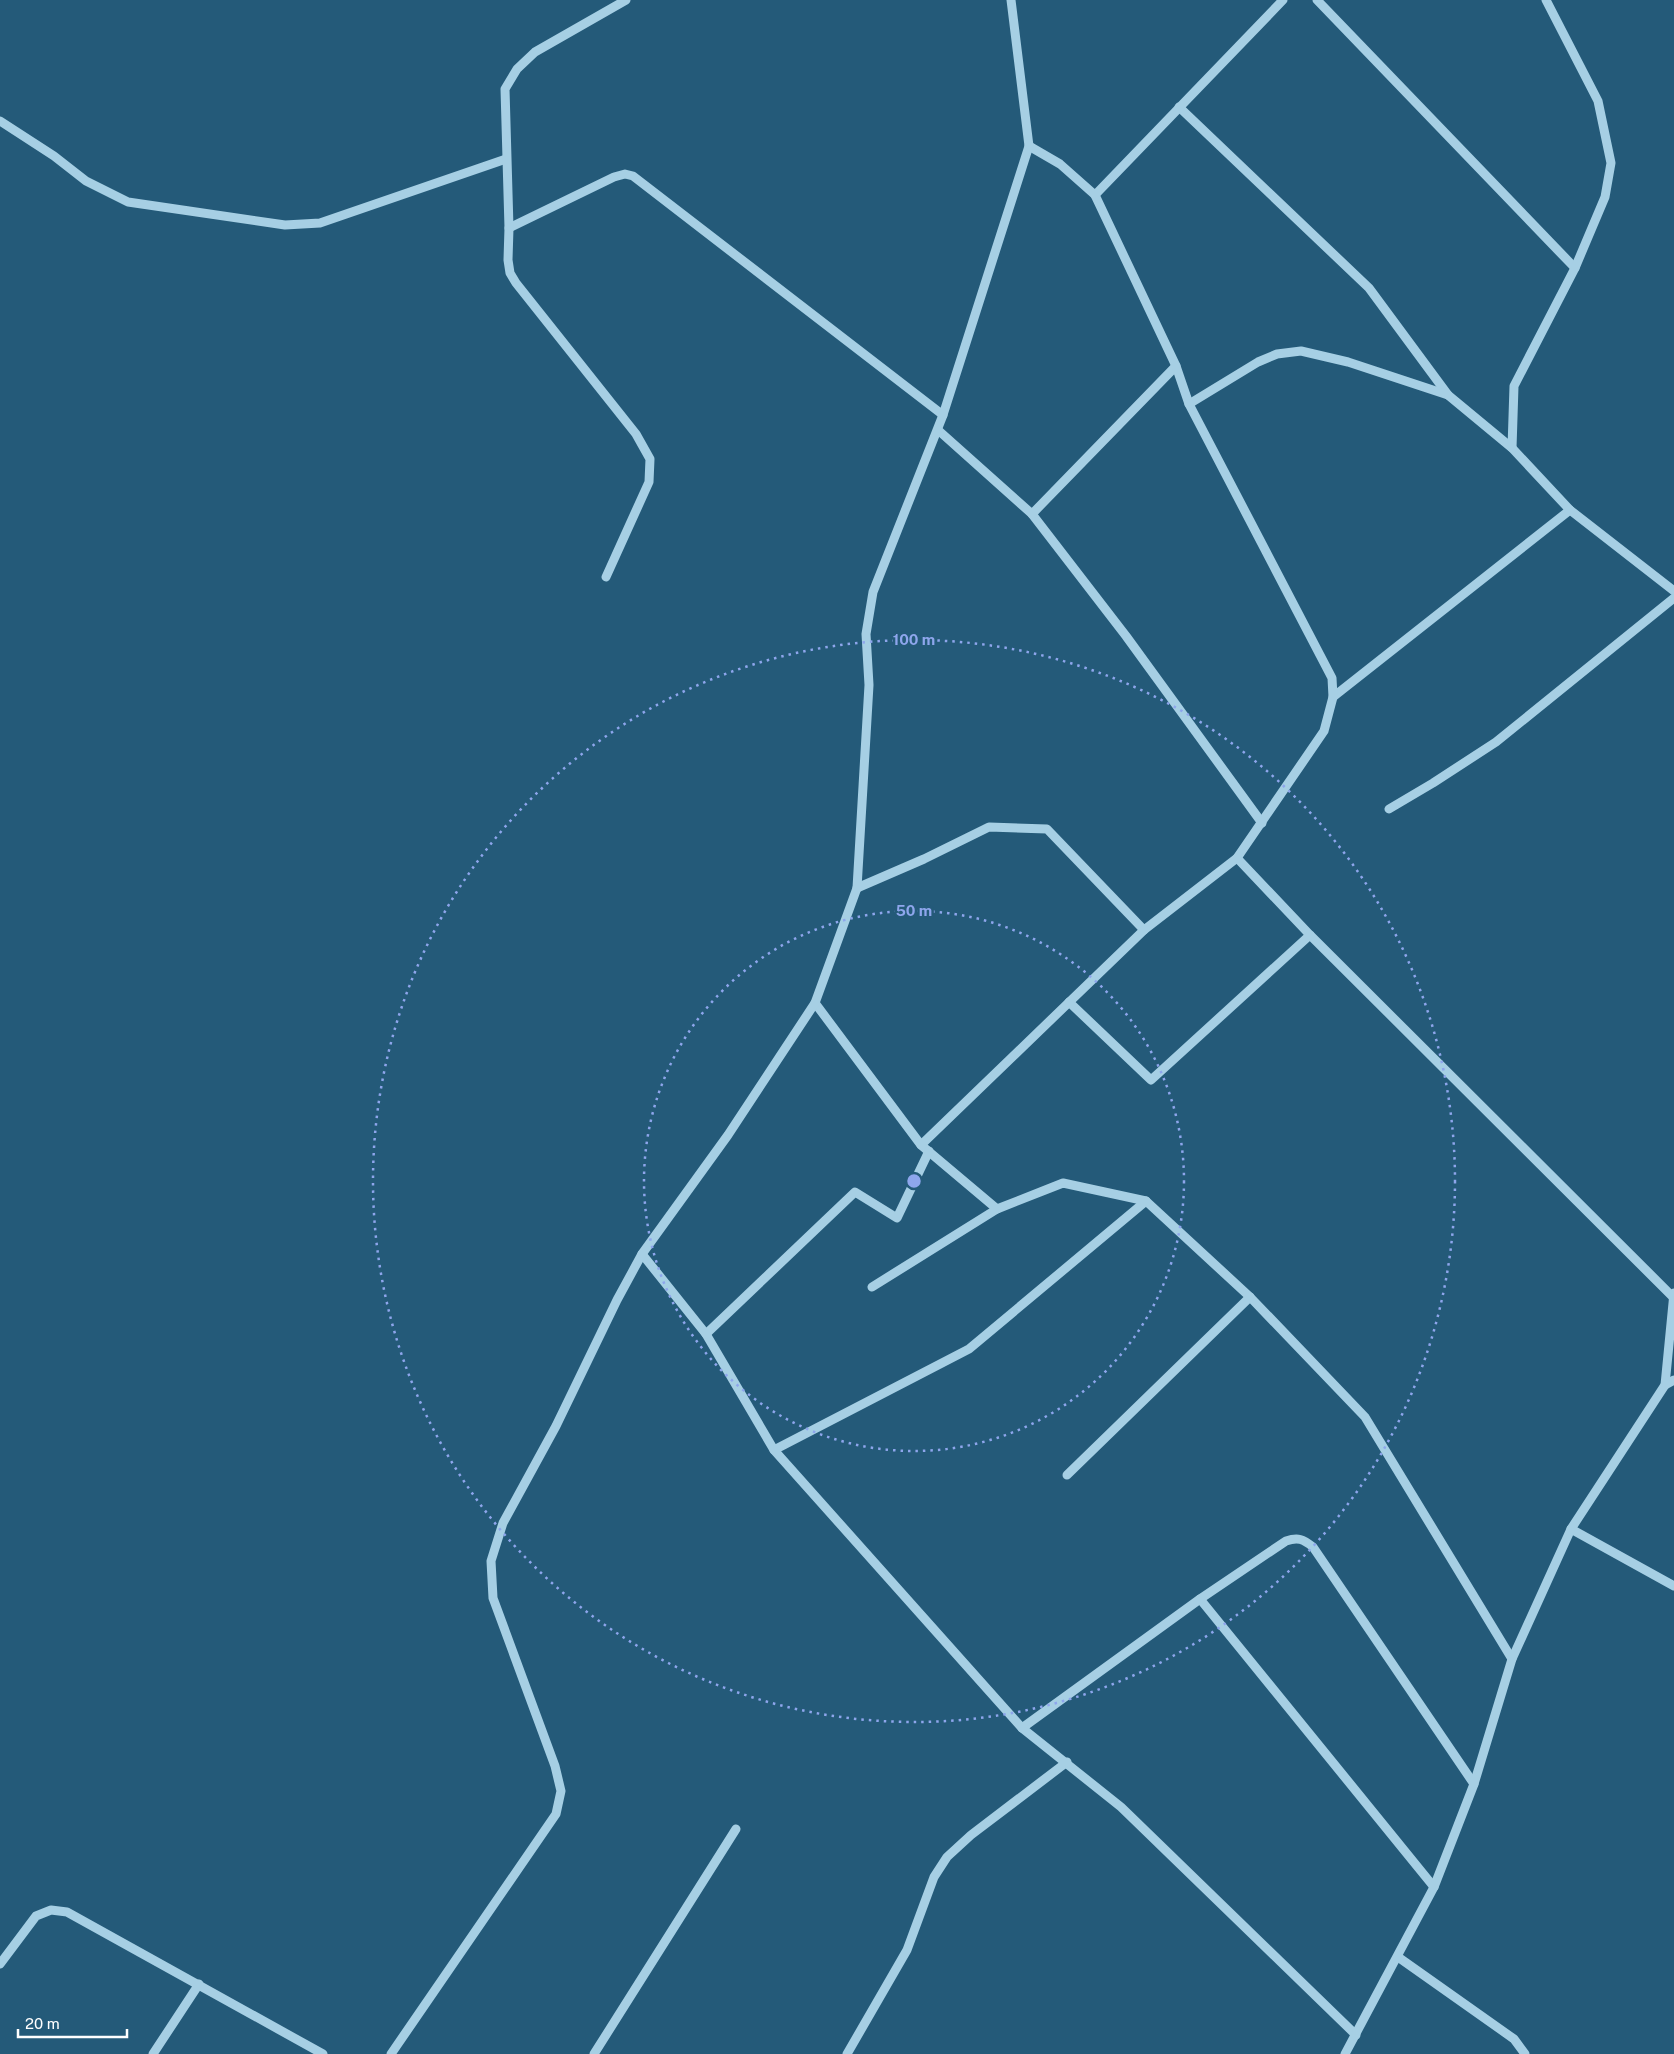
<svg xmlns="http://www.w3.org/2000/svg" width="1674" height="2054" font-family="'Public Sans',sans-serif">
<rect width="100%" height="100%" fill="#245a79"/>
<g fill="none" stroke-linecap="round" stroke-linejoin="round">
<g stroke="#a6cfe4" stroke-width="9">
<path d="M1317,0L1575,268"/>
<path d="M1179,107L1369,288L1448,395"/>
<path d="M0,121L54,156L86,181L128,202L285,225L320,223L506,159"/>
<path d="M1095,195L1283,0"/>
<path d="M509,228L614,177L625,174L633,176L943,415"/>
<path d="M1189,404L1258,362L1277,354L1301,351L1348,362L1448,395L1512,448L1570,510L1674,591"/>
<path d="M938,430L1032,514L1126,636L1262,823"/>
<path d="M1512,448L1514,386L1575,268L1605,197L1611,163L1598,101L1546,0"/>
<path d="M1032,514L1176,366"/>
<path d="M606,577L649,482L650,459L636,434L516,283L510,273L508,260L509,228L505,89L517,69L535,52L626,0"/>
<path d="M1333,697L1570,510"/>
<path d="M1389,809L1433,783L1496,742L1674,598"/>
<path d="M1237,858L1310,935L1672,1296"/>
<path d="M857,888L924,859L989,827L1047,829L1144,930"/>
<path d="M1069,1002L1151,1080L1310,935"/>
<path d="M815,1003L921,1145L997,1209"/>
<path d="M921,1145L1144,930L1237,858L1324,731L1333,697L1332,678L1189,404L1176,366L1095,195L1060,164L1029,146"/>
<path d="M642,1254L706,1334L774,1450L1022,1728L1121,1807L1356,2035"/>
<path d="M872,1287L997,1209L1063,1183L1146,1201L1250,1297L1365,1417L1512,1659"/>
<path d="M706,1334L855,1192L897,1218L929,1151"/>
<path d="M1665,1385L1674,1380"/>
<path d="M774,1450L969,1349L1146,1201"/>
<path d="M1067,1475L1250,1297"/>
<path d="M1571,1529L1674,1586"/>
<path d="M1200,1599L1434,1887"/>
<path d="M1022,1728L1200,1599L1286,1541C1298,1537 1303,1539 1313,1547L1474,1784"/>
<path d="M1398,1957L1514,2039L1525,2054"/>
<path d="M0,1964L36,1916L51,1910L67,1912L323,2054"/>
<path d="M153,2054L199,1984"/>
<path d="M391,2054L556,1814L561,1791L555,1766L493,1598L491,1561L503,1523L556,1426L617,1300L642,1254L728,1135L815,1003L857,888L869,685L866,634L873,592L943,415L1029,146L1011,0"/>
<path d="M594,2054L736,1829"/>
<path d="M847,2054L907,1950L934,1877L947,1857L971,1835L1067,1762"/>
<path d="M1345,2054L1434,1887L1474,1784L1512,1659L1571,1529L1665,1385L1674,1293"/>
</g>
</g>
<g fill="none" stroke="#8ea6ec" stroke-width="2.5" stroke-dasharray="2.5 5">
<circle cx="914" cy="1181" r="270"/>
<circle cx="914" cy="1181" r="541"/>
</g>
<circle cx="914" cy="1181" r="8" fill="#8ea6ec" stroke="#245a79" stroke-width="2.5"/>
<g font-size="15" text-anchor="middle" font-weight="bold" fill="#8ea6ec" stroke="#245a79" stroke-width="5" stroke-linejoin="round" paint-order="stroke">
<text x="914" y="645">100 m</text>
<text x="914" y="916">50 m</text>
</g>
<path d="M18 2029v8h109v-8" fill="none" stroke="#ffffff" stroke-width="2.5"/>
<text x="25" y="2029" font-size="15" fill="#ffffff" stroke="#245a79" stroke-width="4" paint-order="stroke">20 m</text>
</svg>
